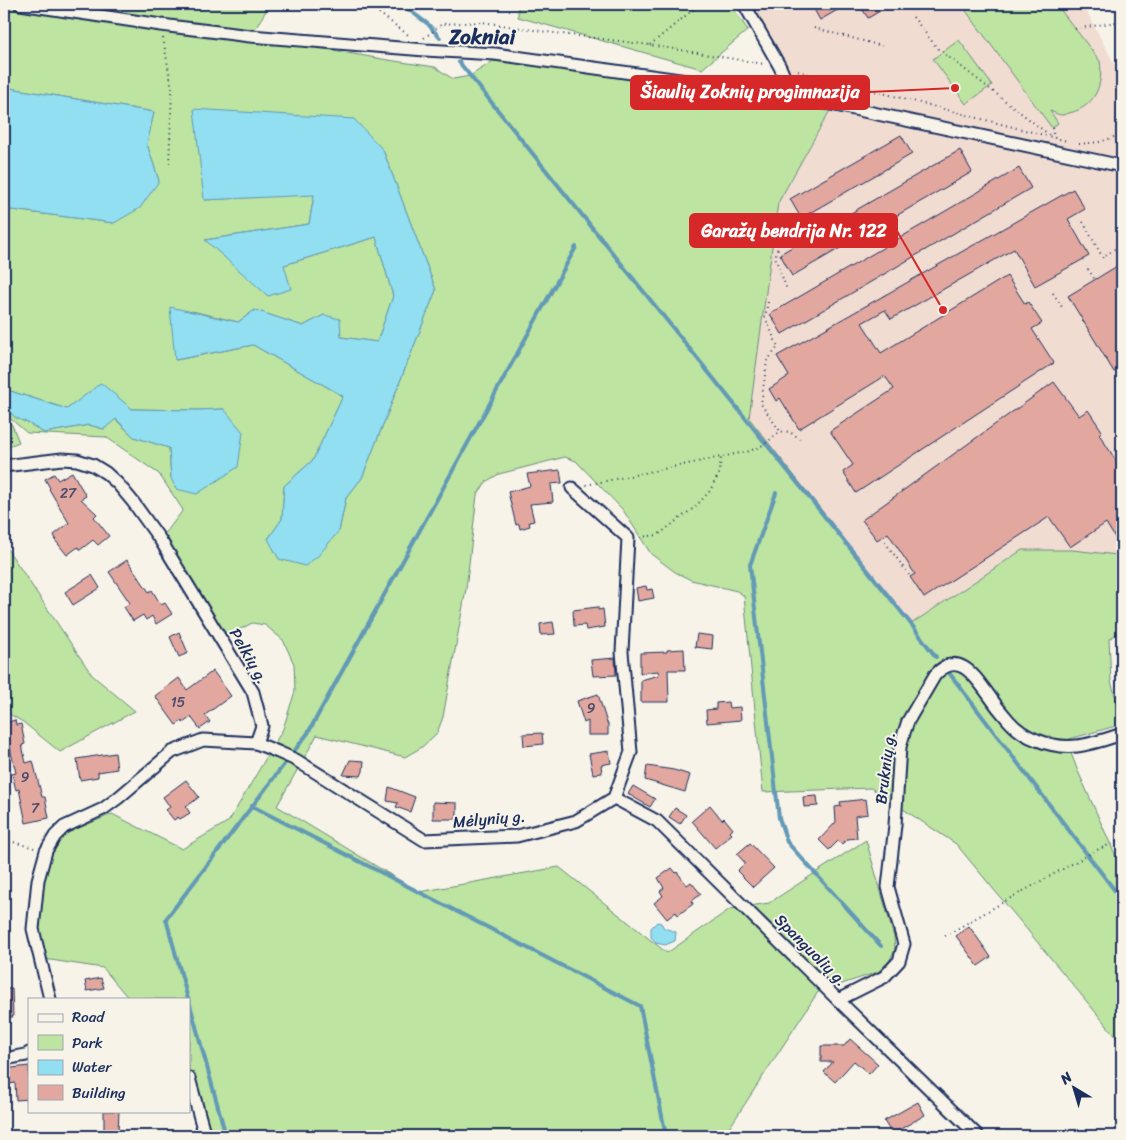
<svg xmlns="http://www.w3.org/2000/svg" width="1126" height="1140" font-family="Sriracha,sans-serif">
<rect width="100%" height="100%" fill="#f7f3e8"/>
<filter id="ink" filterUnits="userSpaceOnUse"><feTurbulence type="fractalNoise" baseFrequency=".02" numOctaves="2"/><feDisplacementMap in="SourceGraphic" scale="10" xChannelSelector="R" yChannelSelector="G"/><feConvolveMatrix kernelMatrix="1 2 1 2 8 2 1 2 1" color-interpolation-filters="sRGB"/></filter>
<g filter="url(#ink)">
<path fill="#f1dcd2" d="M744,4H1083L1122,79V552L1118,555L1072,550H1022L911,624L749,418L778,203L833,106L788,95Z"/>
<g fill="#bde4a0" stroke="#6c8a7f" fill-rule="evenodd">
<path d="M4,4H270L251,36L388,60L435,67L453,79L470,76L493,61L788,95L833,105L778,203L749,418L911,624L1022,550H1072L1118,555L1122,552V630L1109,639L1111,681L1122,719L1116,726L1066,740L1077,769L1122,870V1044L956,844L871,788L763,792L744,596L737,591L691,580L675,572L651,554L623,510L576,461L565,457L499,474L487,481L477,495L466,589L443,717L437,733L422,747L405,757L317,735L277,806L419,892L559,867L667,953L730,909L769,903L866,840L894,937L895,950L888,963L878,972L818,992L724,1136H204L189,1074V999H129L103,968L44,959L38,923L48,859L58,841L67,833L112,814L182,849L229,821L283,729L295,691L294,664L283,640L265,625L252,623L226,637L164,535L183,510L159,474L106,437L27,433L4,413V407L16,418L28,423L44,433L89,425L104,429L115,419L134,437L169,448L171,478L224,409L196,410L132,409L101,384L67,409L4,389V209L114,223L159,181L147,144L154,112L4,87ZM383,150L436,290L362,478L346,498L339,531L268,539L282,519L284,486L313,460L343,396L253,345L176,360L192,311L238,322L255,310L303,326L324,315L341,337L377,342L393,296L376,237L284,265L205,240L309,224L314,194L204,200Z"/>
<path d="M518,4H730L748,30L702,69L518,17Z"/>
<path d="M961,4H1056L1100,61C1104,85 1094,108 1069,113C1066,114 1064,115 1061,115C1058,115 1053,112 1050,111L1058,123L1052,128Z"/>
<path d="M959,40L992,85L966,104L933,59Z"/>
<path d="M4,415L12,425L19,442L4,448Z"/>
<path d="M4,544L92,675L135,711L60,752L23,722L4,711Z"/>
</g>
<g fill="#91dff1" stroke="#6299b6">
<path d="M4,87L154,112L147,144L159,181L140,208L114,223L4,209Z"/>
<path d="M194,109L354,119L383,150L436,290L362,478L346,498L339,531L318,556L305,566L279,559L268,539L282,519L284,486L313,460L343,396L253,345L175,360L170,307L238,322L255,310L303,326L324,315L340,319L341,337L377,342L393,296L376,237L284,265L291,289L268,296L205,240L309,224L314,195L204,200Z"/>
<path d="M101,383L132,409L196,410L224,409L243,432L238,467L197,494L176,489L171,478L169,448L134,437L116,419L104,429L89,425L44,433L28,423L16,418L4,407V389L67,409Z"/>
<path d="M657,922L661,923L664,928L676,932L675,941L665,945L656,943L651,937V928Z"/>
</g>
<g fill="none" stroke-linecap="round" stroke-linejoin="round">
<g stroke="#6299b6" stroke-width="4">
<path d="M401,4L428,24L440,38"/>
<path d="M459,62L911,624L936,657"/>
<path d="M776,493L750,565L779,818L787,842L881,946"/>
<path d="M950,674L1122,900"/>
<path d="M252,806L640,1006L666,1136"/>
<path d="M188,999L166,919L308,733L576,247"/>
<path d="M189,1001L226,1136"/>
</g>
</g>
<g fill="#e2a89f" stroke="#1b2f5e">
<path d="M811,4H848L820,20Z"/>
<path d="M859,4H892L868,18Z"/>
<path d="M901,135L912,154L801,218L790,199Z"/>
<path d="M960,150L972,172L792,276L780,254Z"/>
<path d="M1019,168L1031,188L782,334L770,314Z"/>
<path d="M1073,189L1085,209L1068,219L1089,256L1035,286L1014,249L891,319L885,310L862,323L881,353L1007,276L1025,304L1028,302L1042,323L1032,329L1054,363L856,493L843,472L853,465L830,431L894,389L885,376L799,429L780,398L776,401L769,389L789,376L777,356Z"/>
<path d="M1122,263V367L1114,372L1068,296Z"/>
<path d="M1054,382L1079,416L1088,410L1102,431L1099,434L1122,470V549L1106,523L1070,547L1049,517L924,598L910,577L915,574L888,533L877,540L862,520Z"/>
<path d="M560,470L562,483L551,484L553,502L530,504L534,521L529,522L530,526L520,529L519,524L516,525L508,492L530,486L527,474Z"/>
<path d="M72,472L86,496L81,499L97,514L94,517L109,536L98,545L93,540L80,550L78,547L67,555L55,540L56,539L54,535L69,523L49,489L50,488L45,479L54,474L58,480Z"/>
<path d="M127,560L149,592L152,590L161,605L165,603L172,614L156,624L152,616L146,620L143,615L133,621L124,607L130,603L109,572Z"/>
<path d="M92,575L100,588L73,605L65,592Z"/>
<path d="M646,586L647,590L652,589L654,598L638,601L636,588Z"/>
<path d="M598,607V610L603,609L605,627L586,630L585,625L574,626L573,610Z"/>
<path d="M553,622L555,634L541,635L540,624Z"/>
<path d="M179,632L188,653L179,657L170,637Z"/>
<path d="M697,634L713,636L712,649L695,647Z"/>
<path d="M684,649L685,670H668L669,702H641V680L659,675L658,671L640,673V653L667,652V650Z"/>
<path d="M615,658L616,675L593,676L591,660Z"/>
<path d="M213,671L231,696L205,715L210,722L200,729L191,717L183,723L182,721L176,725L155,696L179,678L187,690Z"/>
<path d="M598,694L607,723H608V735H588V721L584,723L577,701Z"/>
<path d="M728,702L729,708L740,707L741,720L707,723L706,710L716,709V703Z"/>
<path d="M15,720L16,725L21,724L25,744L22,745L26,763L33,761L42,797H45L49,818L26,823L19,789L16,790L12,774L16,773L10,748L4,749V723Z"/>
<path d="M542,733L543,744L524,746L523,734Z"/>
<path d="M609,751L611,763L601,765L602,773L593,774L589,754Z"/>
<path d="M115,753L117,769L98,772V777L80,780L77,759Z"/>
<path d="M350,760L364,761L363,771L361,776L343,775Z"/>
<path d="M647,766L674,770L690,775L685,792L645,780Z"/>
<path d="M186,780L199,797L186,807L190,813L180,819L178,817L174,820L166,810L170,807L163,797Z"/>
<path d="M633,786L655,799L650,807L628,794Z"/>
<path d="M389,787L415,797L410,812L396,807L398,803L387,801Z"/>
<path d="M817,796L818,806L804,807L803,797Z"/>
<path d="M866,799L868,814L855,816L857,838L847,839L842,844L838,841L829,850L819,840L836,822L835,807L841,806L840,802Z"/>
<path d="M433,802L457,803V819H433Z"/>
<path d="M710,805L722,820L724,818L733,829L730,832L732,834L715,848L692,821Z"/>
<path d="M675,808L686,815L680,824L669,817Z"/>
<path d="M750,843L774,868L753,887L737,871L745,863L737,854Z"/>
<path d="M672,868L676,873L677,872L687,885L691,882L701,894L692,901L693,904L678,915L676,912L667,919L654,903L663,896L660,891L664,888L658,878Z"/>
<path d="M969,926L991,957L978,966L956,936Z"/>
<path d="M101,978L104,988L87,991L85,981Z"/>
<path d="M4,989H12L13,1017H4Z"/>
<path d="M850,1039L878,1064L869,1074L854,1061L835,1082L824,1072L833,1062H821V1046H844Z"/>
<path d="M29,1066V1099L16,1100L15,1083L4,1085V1069Z"/>
<path d="M918,1102L925,1115L892,1134L884,1121Z"/>
<path d="M104,1111H119L118,1132H104Z"/>
</g>
<g fill="none" stroke-linecap="round" stroke-linejoin="round">
<g stroke="#1b2f5e" stroke-width="15">
<g id="minor">
<path d="M20,4L161,25L250,36L425,50L495,54L788,95L1122,166"/>
<path d="M744,4L780,67L786,81L788,95"/>
<path d="M4,466L62,459L77,460L93,465L106,473L118,484L133,502L161,541L253,692L262,726L256,743L203,740L172,752L118,798L103,809L64,827L55,836L46,851L38,880L33,929L50,999"/>
<path d="M256,743L278,752L296,760L424,840L517,836L576,821L614,798L631,752L622,652L628,538L572,488"/>
<path d="M614,798L657,821L838,1000L978,1136"/>
<path d="M838,1000L884,977L899,961L904,944L888,887L895,825L900,747L904,733L908,721L935,675C958,650 974,675 988,694C994,703 1001,712 1009,721C1016,729 1026,736 1037,740C1069,753 1091,744 1122,734"/>
<path d="M4,1059L26,1055L29,1053"/>
<path d="M189,1078L205,1136"/>
</g>
</g>
<g stroke="#1b2f5e" stroke-width="2" stroke-dasharray="1 4" stroke-linecap="butt">
<path d="M367,4L411,37"/>
<path d="M1109,4L1122,13"/>
<path d="M913,17L937,48L1052,137"/>
<path d="M814,28L882,46"/>
<path d="M1075,29L1122,21"/>
<path d="M163,38L172,89L169,165"/>
<path d="M424,38L442,24L482,22L547,32L650,45L764,64"/>
<path d="M650,45L700,4"/>
<path d="M793,70L1067,141"/>
<path d="M1052,128L1054,138"/>
<path d="M1079,144L1100,142L1122,134"/>
<path d="M1083,222L1103,258L1122,243"/>
<path d="M779,244L775,257L787,290"/>
<path d="M1088,269L1095,280"/>
<path d="M1053,293L1062,307"/>
<path d="M768,302L765,317L778,347L767,361L761,404L780,431"/>
<path d="M586,485L750,451C753,449 758,448 761,446C778,437 779,422 800,439"/>
<path d="M640,537L658,535L695,507L709,492L719,474L721,458"/>
<path d="M885,542L909,575"/>
<path d="M4,841L13,842L34,848"/>
<path d="M945,936L1000,904L1097,850L1122,839"/>
</g>
<use href="#minor" stroke="#f7f3e8" stroke-width="11"/>
</g>
</g>
<g text-anchor="middle" dominant-baseline="central" stroke-width="4" stroke-linejoin="round" paint-order="stroke">
<g font-size="14" fill="#4d4d6e">
<text x="68" y="493">27</text>
<text x="178" y="702">15</text>
<text x="591" y="708">9</text>
<text x="25" y="777">9</text>
<text x="35" y="808">7</text>
</g>
<g font-size="16" fill="#1b2f5e" stroke="#f7f3e8">
<text transform="translate(249 656) rotate(60)">Pelkių g.</text>
<text transform="translate(885 768) rotate(-83)">Bruknių g.</text>
<text transform="translate(489 819) rotate(-5)">Mėlynių g.</text>
<text transform="translate(811 950) rotate(45)">Spanguolių g.</text>
</g>
<g font-size="21" font-weight="bold" fill="#1b2f5e" stroke="#f7f3e8">
<text x="482" y="37">Zokniai</text>
</g>
</g>
<path fill="none" stroke="#d62828" stroke-width="2" d="M955 88L869 92M943 310L897 231"/>
<g fill="#d62828" stroke="#f7f3e8" stroke-width="2">
<circle cx="955" cy="88" r="5"/>
<circle cx="943" cy="310" r="5"/>
</g>
<g fill="#d62828" stroke="#d62828" stroke-width="2">
<rect x="631" y="76" width="238" height="33" rx="5"/>
<rect x="690" y="214" width="207" height="33" rx="5"/>
</g>
<g font-size="18" text-anchor="middle" font-weight="bold" fill="#fff">
<text x="750" y="98">Šiaulių Zoknių progimnazija</text>
<text x="794" y="237">Garažų bendrija Nr. 122</text>
</g>
<rect width="1126" height="1140" fill="none" stroke="#f7f3e8" stroke-width="20"/>
<rect x="10" y="10" width="1106" height="1120" fill="none" stroke="#1b2f5e" stroke-width="2" filter="url(#ink)"/>
<rect x="28" y="998" width="162" height="115" fill="#f7f3e8" stroke="#9fa5b1"/>
<rect x="38" y="1014" width="25" height="8" fill="#f7f3e8" stroke="#9fa5b1"/>
<text x="72" y="1022" font-size="15" fill="#1b2f5e">Road</text>
<rect x="38" y="1035" width="25" height="15" fill="#bde4a0" stroke="#9fa5b1"/>
<text x="72" y="1048" font-size="15" fill="#1b2f5e">Park</text>
<rect x="38" y="1060" width="25" height="15" fill="#91dff1" stroke="#9fa5b1"/>
<text x="72" y="1072" font-size="15" fill="#1b2f5e">Water</text>
<rect x="38" y="1085" width="25" height="15" fill="#e2a89f" stroke="#9fa5b1"/>
<text x="72" y="1098" font-size="15" fill="#1b2f5e">Building</text>
<g transform="translate(1074 1088) rotate(322)" stroke="#f7f3e8" stroke-width="4" paint-order="stroke">
<path d="M0-4L9 19L0 12L-9 19Z" fill="#1b2f5e"/>
<text y="-8" font-size="14" font-weight="bold" text-anchor="middle" fill="#1b2f5e">N</text>
</g>
</svg>
